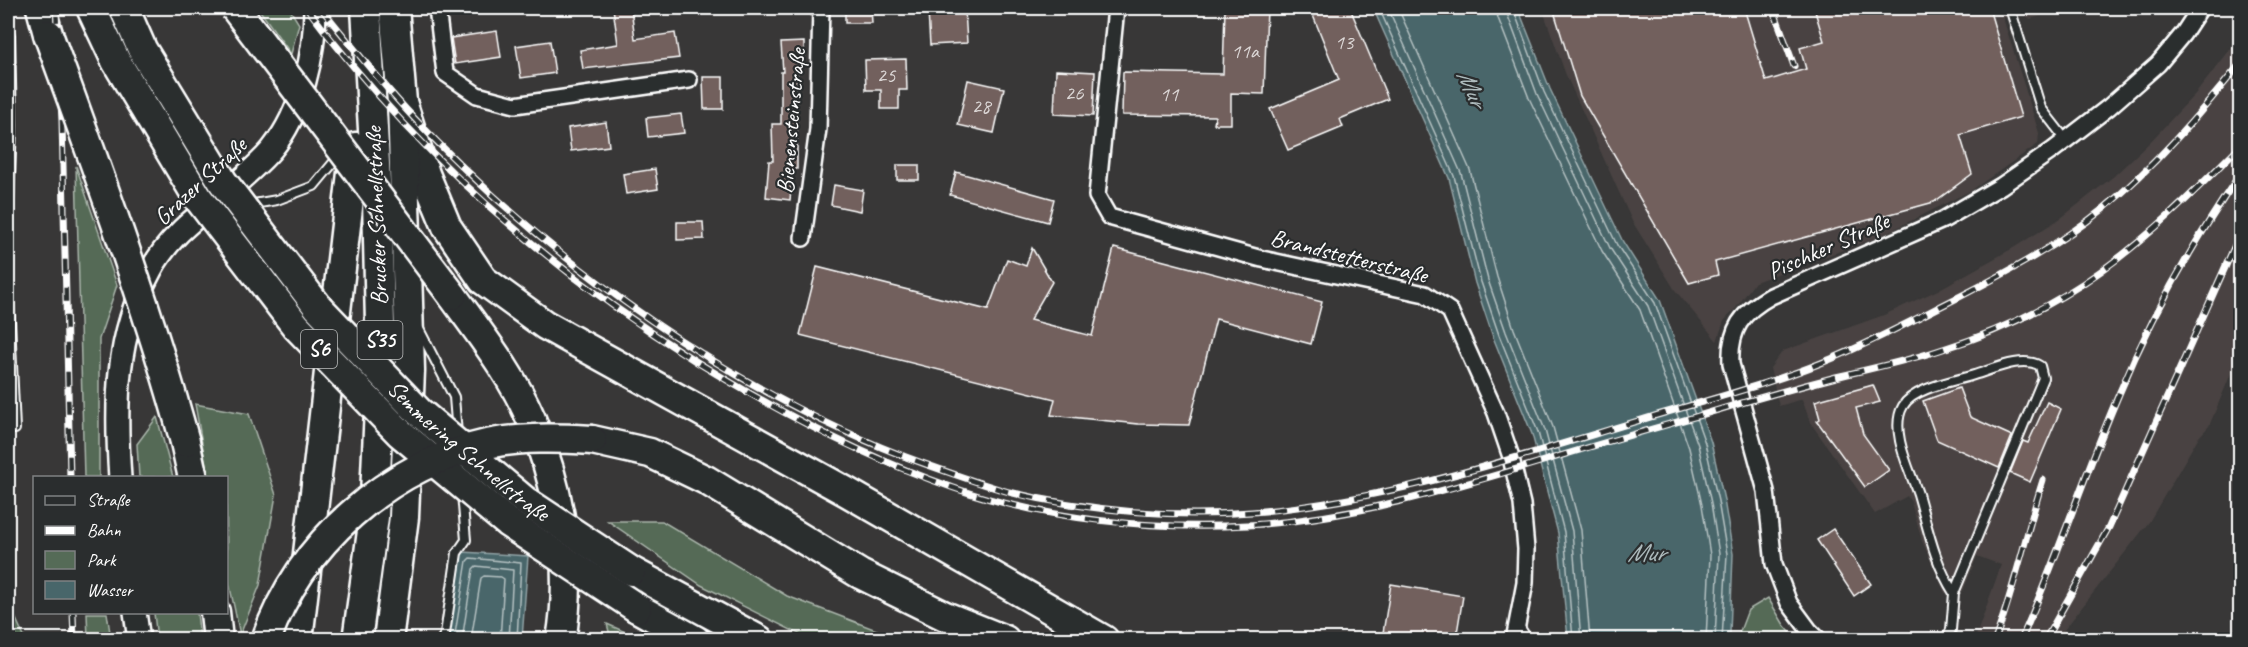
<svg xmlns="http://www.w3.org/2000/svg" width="2248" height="647" font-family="Caveat,sans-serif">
<rect width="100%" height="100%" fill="#383737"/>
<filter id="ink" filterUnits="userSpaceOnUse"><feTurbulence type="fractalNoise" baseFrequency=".0167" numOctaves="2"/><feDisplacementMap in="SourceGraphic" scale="12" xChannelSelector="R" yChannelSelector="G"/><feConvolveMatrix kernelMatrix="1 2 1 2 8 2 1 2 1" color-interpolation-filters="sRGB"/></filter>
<g filter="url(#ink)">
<g fill="#494342">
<path d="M1542,8H2067L2030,19L2023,13L2003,18L2039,133L2038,144L1972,190L1879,237L1755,282L1736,308L1724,321L1717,341L1675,290L1632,221L1566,75Z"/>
<path d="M2240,37V352L2209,426L2198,438L2149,522L2057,639H1975L2001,565L1977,556L1963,591L1945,593L1922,541L1911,502L1907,496L1875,514L1810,422L1802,399L1779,406L1770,368L1783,351L1884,315L1938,290L2015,247L2061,218L2114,176L2149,143L2197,92Z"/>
</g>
<g fill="#556b57" stroke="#aab5ab" stroke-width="1.5">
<path d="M258,8H289L299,24L291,54Z"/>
<path d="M76,166L117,285L99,339V477H84Z"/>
<path d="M195,404L249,414L276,495L260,585L240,635L227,573L226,478L208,477Z"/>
<path d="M157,417L173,477H139L137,444Z"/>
<path d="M608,521H662L787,596L900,639H809L701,585Z"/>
<path d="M1768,598L1784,625L1796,639H1737L1748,610Z"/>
<path d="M8,601L25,639H8Z"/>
<path d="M87,613H107L111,639H88Z"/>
<path d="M154,613H197L200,639H157Z"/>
<path d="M607,624L641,639H611Z"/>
</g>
<g fill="#48666a" stroke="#91a3a6" stroke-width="1.5">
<path d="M1373,8H1518L1550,89L1623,242L1660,300L1711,442L1724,500L1733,554L1730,633L1727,639H1568L1558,533L1532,434L1493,337L1475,283L1449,178Z"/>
<path d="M462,552L528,556L522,639L448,640Z"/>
</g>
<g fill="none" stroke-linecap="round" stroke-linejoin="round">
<g stroke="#b6c2c3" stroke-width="1.5">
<path d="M1379,8L1454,176L1481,282L1499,335L1538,432L1564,532L1573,640"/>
<path d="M1388,8L1461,173L1488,280L1506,332L1545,430L1572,531L1581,640"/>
<path d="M1398,8L1470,170L1497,277L1514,329L1553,427L1581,530L1590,640"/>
<path d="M1496,8L1498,18L1529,98L1602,251L1640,310L1689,448L1702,505L1710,555L1706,640"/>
<path d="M1505,8L1537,94L1610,248L1648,306L1698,445L1711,503L1719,554L1715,640"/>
<path d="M1513,8L1544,92L1617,245L1655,303L1705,443L1718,501L1727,554L1722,640"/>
<path d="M454,640L467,561L470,558L521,563L517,640"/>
<path d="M462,640L473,569L476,566L513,570L509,640"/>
<path d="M471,640L481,578L484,576L501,577L504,579L500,640"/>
</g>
</g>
<g fill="#72605d" stroke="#fff" stroke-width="1.5">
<path d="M613,8H631L635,39L675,33L679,58L583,69L580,50L618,44Z"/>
<path d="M845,8H871L872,23H845Z"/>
<path d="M1225,8H1267L1264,94L1231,93V124H1214L1215,116L1122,115L1123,72L1223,74Z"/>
<path d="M1310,8H1350L1388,99L1340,119L1343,127L1288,150L1270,109L1339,80Z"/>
<path d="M1553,8H1744L1766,81L1806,69L1800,48L1824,41L1814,8H1989L2021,117L1960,135L1972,174L1934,202L1715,262L1718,275L1689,283L1580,96Z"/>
<path d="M965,10L967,43L930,45L928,12Z"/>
<path d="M497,31L501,57L455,64L451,38Z"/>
<path d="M550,41L555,73L521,78L516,46Z"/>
<path d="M804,42V56H797V169H793L790,200L766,197L769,161H773L772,124H781V72H783L781,43Z"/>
<path d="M906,59L907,90H899V109H881V90H866L865,60Z"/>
<path d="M1056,70L1095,72L1093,116L1054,114Z"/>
<path d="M703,77H723V109H704Z"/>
<path d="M968,80L1004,88L994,133L958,125Z"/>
<path d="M681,114L684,133L648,137L646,118Z"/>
<path d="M606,122L609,146L571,151L568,128Z"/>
<rect x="897" y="165" width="22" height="15"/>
<path d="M655,169L658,189L626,194L623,174Z"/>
<path d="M956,172L1054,199L1048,222L950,195Z"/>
<path d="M834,185L863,190L860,211L831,205Z"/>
<path d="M677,222H703L704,239L677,240Z"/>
<path d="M1032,248L1052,282L1030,320L1092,336L1114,248L1322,302L1311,344L1216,319L1189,425L1138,424L1051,415L1055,399L800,335L817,267L988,310L1007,259L1026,266Z"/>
<path d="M1873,385L1880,402L1856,408L1863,434L1889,470L1865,487L1817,421L1820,419L1815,401Z"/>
<path d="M1959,388L1970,417L2012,436L1999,468L1937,440L1923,401Z"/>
<path d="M2047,402L2061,409L2030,482L2010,473L2023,441L2028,443Z"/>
<path d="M1833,529L1871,584L1854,596L1817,540Z"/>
<path d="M1391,584L1463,596L1456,639H1382Z"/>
</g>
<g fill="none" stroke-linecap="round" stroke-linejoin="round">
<g stroke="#fff" stroke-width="12">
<g id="lane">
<path d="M2010,8L2041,108L2066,140"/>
<path d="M8,26L10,36L12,126L8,227"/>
<path d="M248,205L277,200L314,186L339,156"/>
<path d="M8,278L15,429"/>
<path d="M419,329L454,397L457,434"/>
<path d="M1519,626L1528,640"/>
<path d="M441,640L445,634L457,553L466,540L462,494"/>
<path d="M1946,640L1951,630L1954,593L2043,378L2040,366C2022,355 1992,370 1974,375C1955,381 1913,388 1903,406C1889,430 1910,470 1918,494C1928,528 1934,562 1954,593"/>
</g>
</g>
<g stroke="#fff" stroke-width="20">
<g id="street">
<path d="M437,8L445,73L477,95L515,105L689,80"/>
<path d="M1116,8L1097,196L1109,217L1262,259L1425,294L1450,311L1496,413L1510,454L1522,504L1526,549L1525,583L1514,640"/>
<path d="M803,238L818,129L821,8"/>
<path d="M1819,640L1809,630L1789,603L1774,564L1766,491L1731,364C1729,329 1742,312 1771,296L1943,220L2001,186L2053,150L2109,107L2158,64L2183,34L2200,8"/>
</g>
</g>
<g stroke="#fff" stroke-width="26">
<g id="secondary">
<path d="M120,478C115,404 115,336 151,270C166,241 191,221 216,201C232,187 260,164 272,149C302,112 315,54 315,8"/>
<path d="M135,612L139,640"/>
</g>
</g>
<g stroke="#fff" stroke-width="33">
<g id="highway">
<path d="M41,8L48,34"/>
<path d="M402,102L425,174L447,227L483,280L545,325L847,492L1104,640"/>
<path d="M452,295C480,334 512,374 531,419C560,488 574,566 561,640"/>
<path d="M592,440L650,453L706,480L860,574L945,616L1005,640"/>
<path d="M185,442L193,478"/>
<path d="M631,571L759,640"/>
<path d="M637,608L695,640"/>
<path d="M215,612L218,640"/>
<path d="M298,640L355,147"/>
<path d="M357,640L374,517L381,365L377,198L366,8"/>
<path d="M388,640L404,517L410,370L402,102L394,8"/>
</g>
</g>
<use href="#lane" stroke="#2a2d2e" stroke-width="8"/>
<use href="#street" stroke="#2a2d2e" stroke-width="15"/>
<use href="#secondary" stroke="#2a2d2e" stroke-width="21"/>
<use href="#highway" stroke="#2a2d2e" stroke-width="28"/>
<g stroke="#fff" stroke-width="7">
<g id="rail">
<path d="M56,8L62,121L70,478"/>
<path d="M307,8C413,150 547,268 697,362C778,412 864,457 954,488C1047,520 1151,530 1248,525C1352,519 1451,489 1550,459C1599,444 1648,430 1698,416C1744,402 1790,389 1836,377C1872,368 1908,361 1943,349C1998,332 2054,305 2101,271C2152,235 2196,190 2240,146"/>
<path d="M321,8C351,45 381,83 414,118C550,262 738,397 925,464C953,474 981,484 1009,492C1087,511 1173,518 1252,512C1389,501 1520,456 1651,417C1708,400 1766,385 1821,363C1869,344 1915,319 1961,296C2010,271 2060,244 2103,209C2155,166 2198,116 2240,64"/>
<path d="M1773,8L1794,66"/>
<path d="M73,612L74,640"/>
<path d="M1995,640C2015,587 2026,533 2043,480"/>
<path d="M2021,640C2057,559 2084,475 2119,394C2151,317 2193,243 2240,174"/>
<path d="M2045,640L2109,527L2240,234"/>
</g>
</g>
<use href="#rail" stroke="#2a2d2e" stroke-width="4.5" stroke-dasharray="14" stroke-linecap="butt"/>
<g stroke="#fff" stroke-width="33" stroke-linecap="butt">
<g id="highway-bridge">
<path d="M91,8L116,61L198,198L296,326L400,433L508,523L637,608"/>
<path id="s1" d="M124,8L142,49L223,182L318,307L419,412L525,501L631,571"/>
<path d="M235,8L452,295"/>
<path d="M48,34C97,169 147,303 185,442"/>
<path d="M266,640C300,543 387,466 487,444C521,437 557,438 592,440"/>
</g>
</g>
<use href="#highway-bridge" stroke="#2a2d2e" stroke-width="28"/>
</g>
</g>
<g text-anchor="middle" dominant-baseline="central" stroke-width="4.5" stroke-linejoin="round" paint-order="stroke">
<g font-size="21" fill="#dcd7d6">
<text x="1344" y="42">13</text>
<text x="1245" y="51">11a</text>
<text x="886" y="75">25</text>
<text x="1074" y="93">26</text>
<text x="1169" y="94">11</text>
<text x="981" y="106">28</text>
</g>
<g fill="#2a2d2e" stroke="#bfc0c0" stroke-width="1.5">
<rect x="357.5" y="321" width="45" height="38" rx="4.5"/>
<rect x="301" y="330" width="36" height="38" rx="4.5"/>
</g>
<g font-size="22" font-weight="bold" fill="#fff">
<text x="380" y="340">S35</text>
<text x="319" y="349">S6</text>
</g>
<g font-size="24" fill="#fff" stroke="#2a2d2e">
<text transform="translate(791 121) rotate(-85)">Bienensteinstraße</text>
<text transform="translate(200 181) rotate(-43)">Grazer Straße</text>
<text transform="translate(376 216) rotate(-92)">Brucker Schnellstraße</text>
<text transform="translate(1828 246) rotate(-24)">Pischker Straße</text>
<text transform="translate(1349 256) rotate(14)">Brandstetterstraße</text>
<text stroke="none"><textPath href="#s1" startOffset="566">Semmering Schnellstraße</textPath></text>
</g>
<g font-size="26" font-style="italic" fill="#adbabc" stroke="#2a2d2e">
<text transform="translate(1472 88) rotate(66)">Mur</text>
<text x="1646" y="552">Mur</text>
</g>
</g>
<rect width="2248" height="647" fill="none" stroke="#2a2d2e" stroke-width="30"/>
<rect x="15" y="15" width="2218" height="617" fill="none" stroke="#fff" stroke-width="2" filter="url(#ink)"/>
<rect x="33" y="476" width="195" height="138" fill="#2a2d2e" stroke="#7f8182" stroke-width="1.5"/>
<rect x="45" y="496" width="30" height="9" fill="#2a2d2e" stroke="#7f8182" stroke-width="1.5"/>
<text x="87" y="506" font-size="18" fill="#ffffff">Straße</text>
<rect x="45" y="526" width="30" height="9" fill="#ffffff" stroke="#7f8182" stroke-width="1.5"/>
<text x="87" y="536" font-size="18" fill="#ffffff">Bahn</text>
<rect x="45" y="551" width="30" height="18" fill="#556b57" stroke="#7f8182" stroke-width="1.5"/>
<text x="87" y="566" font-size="18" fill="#ffffff">Park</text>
<rect x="45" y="581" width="30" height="18" fill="#48666a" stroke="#7f8182" stroke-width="1.5"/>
<text x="87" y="596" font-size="18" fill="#ffffff">Wasser</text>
</svg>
